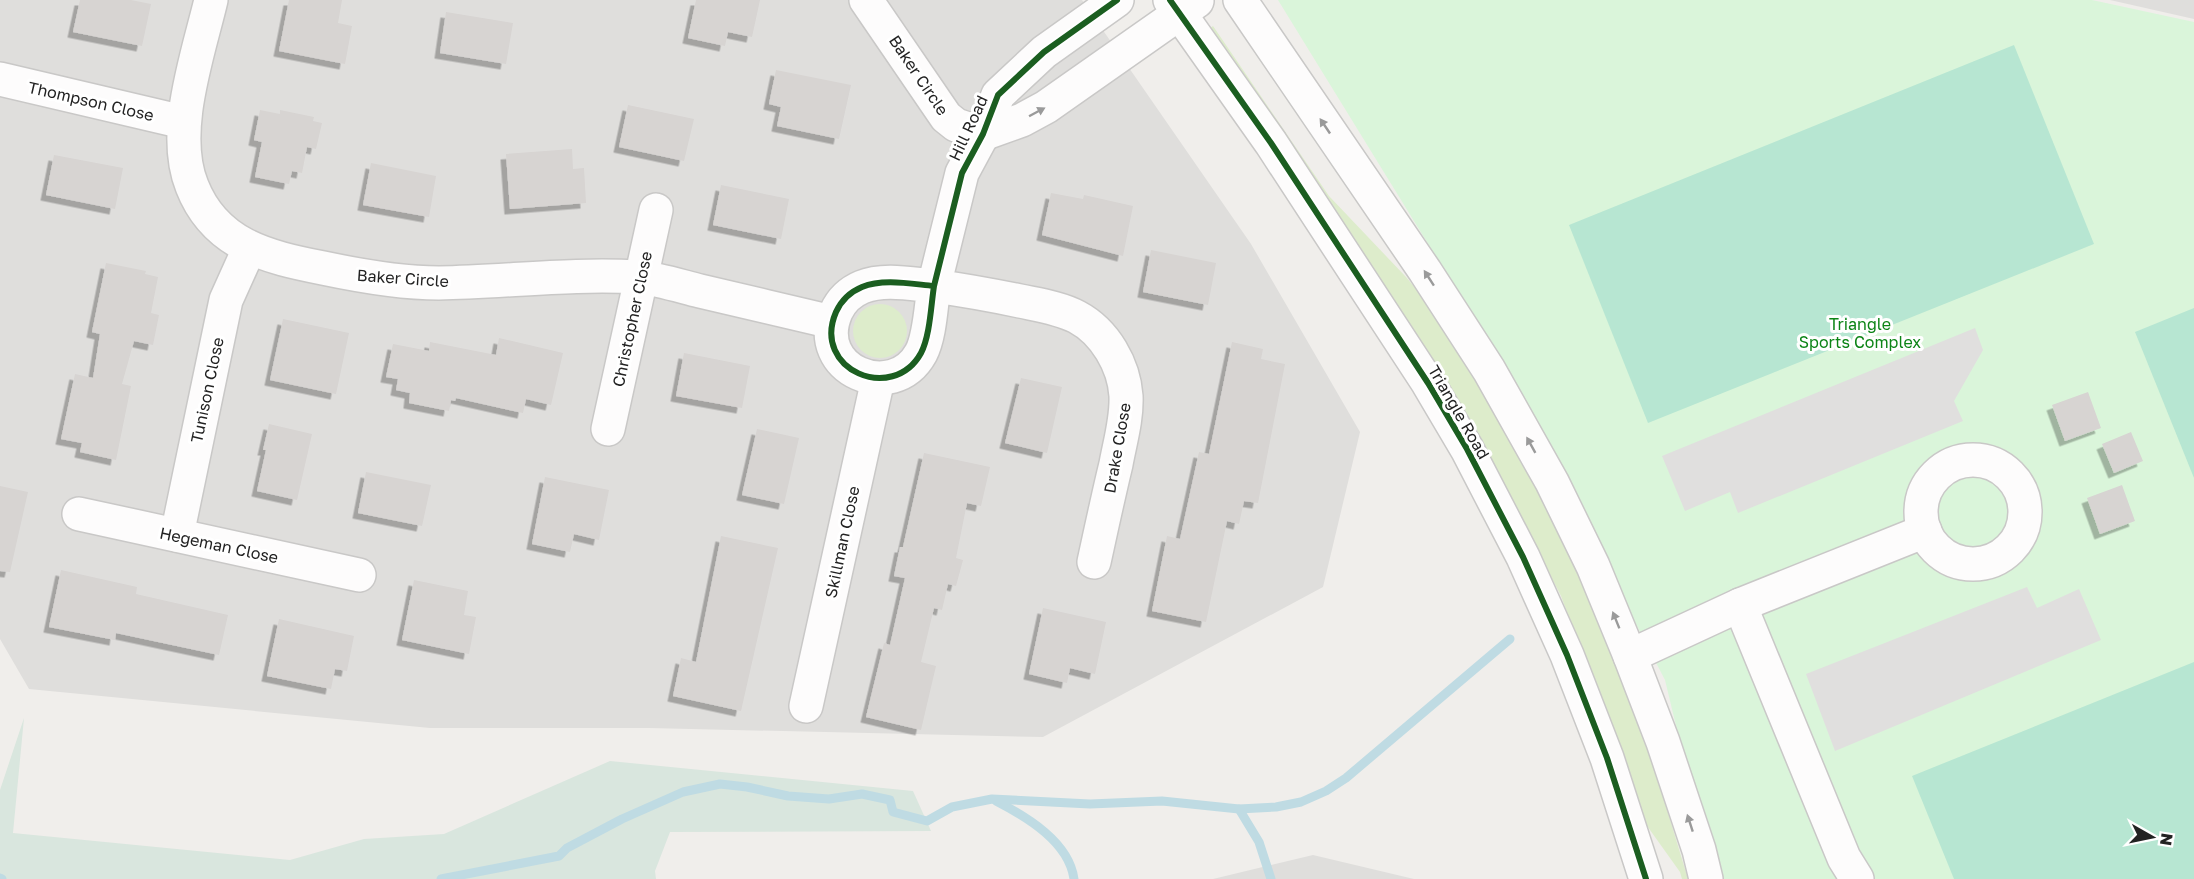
<svg xmlns="http://www.w3.org/2000/svg" width="2194" height="879" font-family="'Golos Text',sans-serif">
<defs>
<filter id="shadow"><feDropShadow dx="-5.5" dy="5.5" stdDeviation="0" flood-color="#0004"/></filter>
</defs>
<rect width="100%" height="100%" fill="#f0eeeb"/>
<g fill="#dfdedc">
<path d="M0,0H1082L1251,244L1360,432L1323,587L1043,737L649,728H430L29,689L0,639Z"/>
<path d="M2110,0H2194V19Z"/>
<path d="M1313,855L1414,879H1213Z"/>
</g>
<g fill="#ddeccb">
<path d="M1213,26L1329,196L1406,277L1427,302L1501,421L1573,560L1643,730L1688,879H1682L1680,872L1645,823L1561,596L1476,430L1350,235L1209,29Z"/>
<circle cx="880" cy="331" r="27"/>
</g>
<path fill="#d9e6de" d="M24,718L13,833L290,860L364,839L444,834L610,761L913,791L931,831L670,832L655,871L656,879H0V790Z"/>
<path fill="#daf5da" d="M1278,0H2092L2194,22V879H1713L1665,680L1497,356Z"/>
<g fill="#b7e6d2">
<path d="M2014,45L2094,244L1648,423L1569,225Z"/>
<path d="M2194,308V478L2135,332Z"/>
<path d="M2194,662V879H1954L1912,776Z"/>
</g>
<g fill="#e0dfde">
<path d="M1975,328L1983,350L1954,401L1963,421L1738,513L1730,492L1685,511L1662,456Z"/>
<path d="M2027,587L2037,608L2079,589L2101,640L1835,751L1806,674Z"/>
</g>
<g fill="none" stroke-linecap="round" stroke-linejoin="round">
<g stroke="#bfdbe3" stroke-width="9">
<path d="M996,801C1027,817 1069,842 1074,879"/>
<path d="M1239,809L1259,842L1271,879"/>
<path d="M0,878L2,879"/>
<path d="M441,879L559,856L567,848L622,819L683,792L720,784L747,787L788,796L829,799L862,794L890,800L893,812L927,821L952,807L992,799L1090,804L1162,801L1239,809L1276,807L1301,802L1326,791L1346,778L1510,639"/>
</g>
</g>
<g fill="#d7d4d2" filter="url(#shadow)">
<path d="M80,0H131L151,4L142,46L73,32Z"/>
<path d="M289,0H342L338,23L352,26L345,64L279,51Z"/>
<path d="M696,0H760L752,37L728,32L725,46L688,38Z"/>
<path d="M446,12L513,23L506,64L440,53Z"/>
<path d="M776,70L851,85L839,139L777,126L781,107L769,104Z"/>
<path d="M628,105L694,119L684,161L619,147Z"/>
<path d="M260,110L280,114V110L314,117L313,121L322,123L316,149L307,147L302,173L292,171L289,184L255,177L262,142L254,140Z"/>
<path d="M572,149L573,169L584,168L586,203L510,209L506,154Z"/>
<path d="M54,155L123,168L115,209L46,195Z"/>
<path d="M371,163L436,176L429,217L363,205Z"/>
<path d="M721,185L789,199L781,239L713,225Z"/>
<path d="M1051,193L1083,199L1084,195L1133,206L1123,256L1042,235Z"/>
<path d="M1151,250L1216,263L1208,305L1143,292Z"/>
<path d="M106,263L146,271L145,274L158,277L151,313L159,315L153,345L134,341L122,384L131,386L116,460L80,452L82,443L61,439L75,374L93,378L100,334L92,332Z"/>
<path d="M283,319L349,333L336,394L270,380Z"/>
<path d="M499,338L563,353L551,405L526,399L523,413L456,398L455,401L451,400L449,411L409,403L410,393L396,390L398,379L386,377L393,344L429,351L430,342L496,355Z"/>
<path d="M1232,342L1263,349L1261,359L1285,364L1258,503L1244,501L1239,524L1227,521L1206,622L1152,611L1167,536L1180,539L1199,452L1209,454Z"/>
<path d="M684,353L750,366L742,408L676,396Z"/>
<path d="M1021,378L1062,387L1047,453L1005,443Z"/>
<path d="M2088,392L2101,428L2065,441L2052,405Z"/>
<path d="M269,424L312,434L297,500L257,491L266,450H263Z"/>
<path d="M757,429L799,438L784,504L742,495Z"/>
<path d="M2131,432L2143,461L2114,473L2102,444Z"/>
<path d="M924,453L990,467L981,506L967,503L956,558L963,560L956,586L948,584L942,610L934,608L921,662L936,666L921,730L866,717L884,643L890,645L905,578L894,576L900,547H903Z"/>
<path d="M366,472L431,485L422,526L358,513Z"/>
<path d="M545,477L609,490L599,540L574,534L570,552L532,544Z"/>
<path d="M2122,485L2135,521L2100,534L2087,498Z"/>
<path d="M0,486L28,492L10,572L0,571Z"/>
<path d="M721,536L778,548L741,711L673,696L681,658L696,662Z"/>
<path d="M61,570L137,587L136,594L228,615L219,655L116,633L115,640L49,627Z"/>
<path d="M414,580L468,591L464,615L476,617L469,654L402,640Z"/>
<path d="M1043,608L1106,622L1095,674L1070,668L1067,683L1029,674Z"/>
<path d="M279,619L354,636L347,671L335,669L331,689L267,676Z"/>
</g>
<g fill="none" stroke-linecap="round" stroke-linejoin="round">
<g stroke="#c9c8c7" stroke-width="36">
<g id="minor">
<path d="M211,0C198,55 170,132 192,186C215,245 267,257 323,268C361,276 400,283 439,283C505,282 572,273 638,277C658,279 680,286 700,291C744,301 788,312 832,322"/>
<path d="M866,0L946,117L956,125L983,134"/>
<path d="M1170,0L1271,143L1428,383L1467,449L1523,557L1567,655L1607,758L1646,879"/>
<path d="M1240,0L1425,271L1489,370L1552,482L1593,566L1630,656L1663,742L1699,850L1706,879"/>
<path d="M0,79L183,122"/>
<path d="M983,134L1022,120L1046,107L1197,1"/>
<path d="M608,429L656,210"/>
<circle cx="1973" cy="512" r="52"/>
<path d="M79,514L359,575"/>
<path d="M177,535L226,300L249,249"/>
<path d="M1094,562C1101,530 1108,497 1116,464C1120,442 1127,419 1126,396C1124,365 1105,332 1077,317C1060,308 1039,305 1020,301C991,295 963,290 934,286C931,305 930,336 921,353C893,404 811,370 836,312C841,301 850,292 862,287C883,278 912,284 934,286L962,173L983,134L998,95L1044,52L1117,0"/>
<path d="M1740,605L1844,858L1857,879"/>
<path d="M1630,656L1740,605L1925,531"/>
<path d="M806,706L878,379"/>
</g>
</g>
<use href="#minor" stroke="#fdfcfc" stroke-width="33"/>
<g stroke="#fff" stroke-width="10">
<g id="cycleway">
<path d="M1170,0L1271,143L1428,383L1467,449L1523,557L1567,655L1607,758L1646,879"/>
<path d="M934,286C931,305 930,336 921,353C893,404 811,370 836,312C841,301 850,292 862,287C883,278 912,284 934,286L962,173L983,134L998,95L1044,52L1117,0"/>
</g>
</g>
<use href="#cycleway" stroke="#1b5e20" stroke-width="6"/>
</g>
<defs><path id="oneway-solid" d="M-6-.8H1V-3.2L6.5 0L1 3.2V.8H-6Z" transform="scale(1.5)"/></defs>
<g fill="#9a9a9a">
<use href="#oneway-solid" transform="translate(1037 112) rotate(-28)"/>
<use href="#oneway-solid" transform="translate(1325 126) rotate(-124)"/>
<use href="#oneway-solid" transform="translate(1429 278) rotate(-123)"/>
<use href="#oneway-solid" transform="translate(1531 445) rotate(-119)"/>
<use href="#oneway-solid" transform="translate(1616 620) rotate(-112)"/>
<use href="#oneway-solid" transform="translate(1690 823) rotate(-108)"/>
</g>
<g text-anchor="middle" dominant-baseline="central" stroke-width="6" stroke-linejoin="round" paint-order="stroke">
<g font-size="16" fill="#222" stroke="#fff">
<text transform="translate(919 75) rotate(56)">Baker Circle</text>
<text transform="translate(91 101) rotate(13)">Thompson Close</text>
<text transform="translate(968 128) rotate(-65)">Hill Road</text>
<text transform="translate(403 278) rotate(4)">Baker Circle</text>
<text transform="translate(632 319) rotate(-78)">Christopher Close</text>
<text transform="translate(207 390) rotate(-78)">Tunison Close</text>
<text transform="translate(1459 412) rotate(60)">Triangle Road</text>
<text transform="translate(1117 448) rotate(-80)">Drake Close</text>
<text transform="translate(842 542) rotate(-78)">Skillman Close</text>
<text transform="translate(219 545) rotate(12)">Hegeman Close</text>
</g>
<g font-size="16" fill="#0c8416" stroke="#fff">
<text x="1860" y="324">Triangle<tspan x="1860" dy="18">Sports Complex</tspan></text>
</g>
</g>
<g transform="translate(2152 837) rotate(99)" stroke="#ffffff" stroke-width="4.5" paint-order="stroke">
<path d="M0-4.5L10 22L0 15L-10 22Z" fill="#222222"/>
<text y="-9" font-size="16" font-weight="bold" text-anchor="middle" fill="#222222">N</text>
</g>
</svg>
